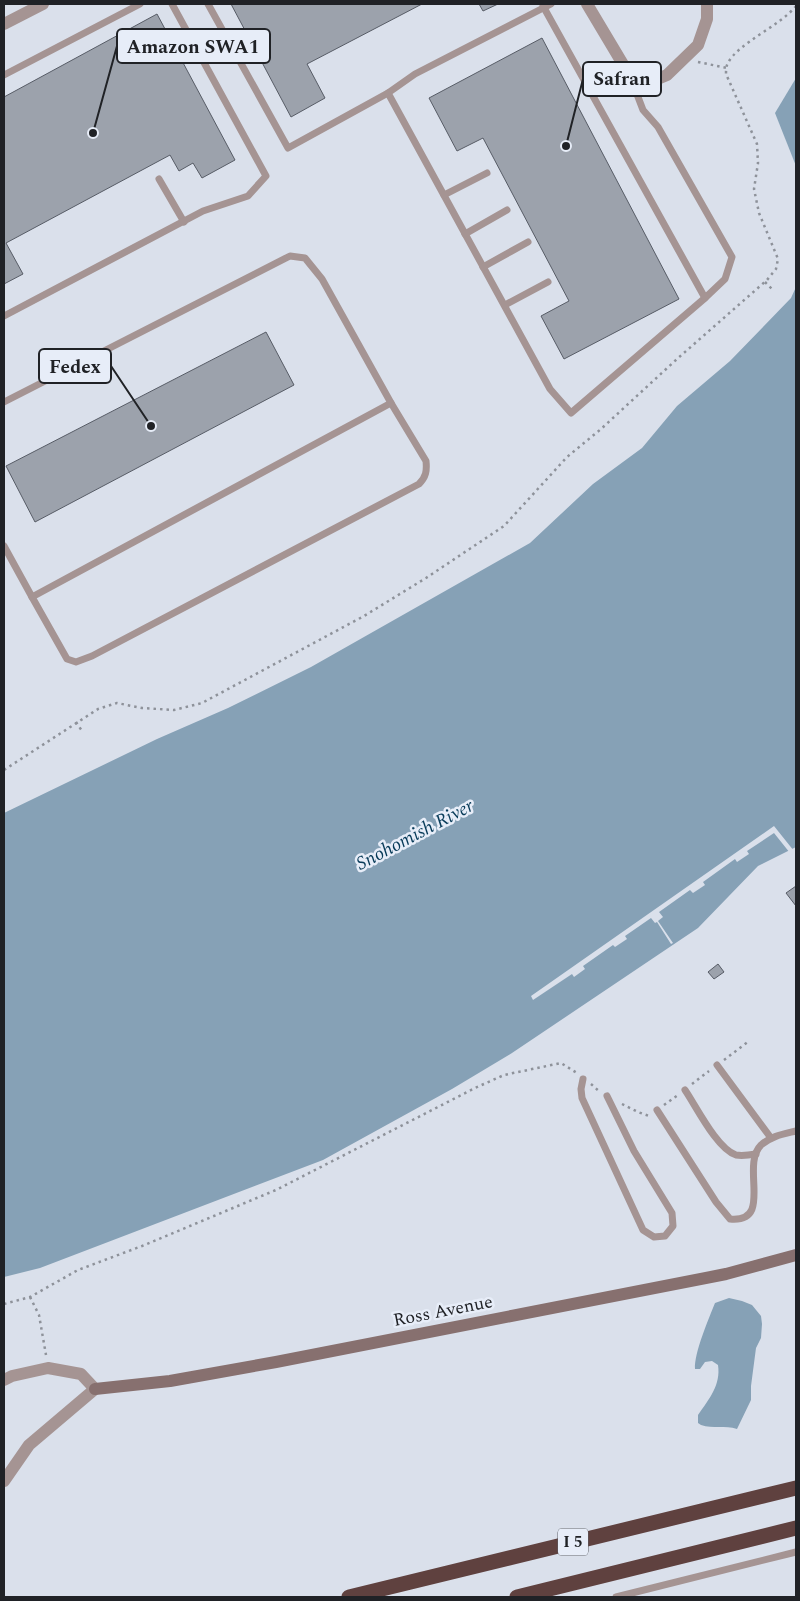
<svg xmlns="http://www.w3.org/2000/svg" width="800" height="1601" font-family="Spectral,serif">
<rect width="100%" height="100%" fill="#dae0eb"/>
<g fill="#86a1b6">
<path d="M796,78V166L775,113Z"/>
<path d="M796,287V847L758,866L698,928L512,1053L452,1089L323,1160L40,1268L4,1277V813L157,739L228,708L311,667L530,543L593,484L642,448L677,406L730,361L791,298Z"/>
<path d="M729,1298L742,1301L752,1305L761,1316L762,1324L761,1338L756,1348L751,1386V1400L737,1429C725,1425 713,1429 701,1425L698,1423V1415C709,1399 721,1385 718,1365L712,1361L705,1362L700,1369H695C694,1353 709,1318 715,1303Z"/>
</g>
<path fill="#dae0eb" d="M774,826L794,851L790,853L774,833L747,851L749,854L737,862L735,859L703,882L705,885L693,893L690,890L659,912L663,917L658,921L673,943L671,944L657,922L655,923L651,918L625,936L627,939L615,947L613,945L583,966L585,969L574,977L572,974L533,1000L531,996Z"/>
<g fill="#9ca2ac" stroke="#575c66">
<path d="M231,4H422L307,64L325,98L291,117Z"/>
<path d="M479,4H498L483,11Z"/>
<path d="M157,14L235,160L202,178L193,163L179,171L170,155L6,243L23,274L4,284V97Z"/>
<path d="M542,38L679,299L564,359L541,316L569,301L483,138L457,151L429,98Z"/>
<path d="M266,332L294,385L35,522L6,466Z"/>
<path d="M796,886V906L786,893Z"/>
<path d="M718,964L724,972L714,979L708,972Z"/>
</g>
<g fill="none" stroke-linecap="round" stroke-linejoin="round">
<g stroke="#8e929a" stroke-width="2.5" stroke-dasharray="2.5 4" stroke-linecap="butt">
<path d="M698,62L727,68"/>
<path d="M765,282L772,289"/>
<path d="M76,722L82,731"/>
<path d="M4,770L98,709L117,703L142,708L174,710L202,703L364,616L426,578L504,526L567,457L601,429L677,359L767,280L776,269L778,259L759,213L754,189L758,163L757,144L726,74C726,70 726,66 728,63C738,43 780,26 796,6"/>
<path d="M724,1060L749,1041"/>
<path d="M591,1084L600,1092"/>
<path d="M692,1084L709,1071"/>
<path d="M622,1104L638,1112L649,1116"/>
<path d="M664,1105L678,1095"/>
<path d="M30,1297L39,1315L46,1355"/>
<path d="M4,1304L30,1297L78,1270L142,1246L276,1190L475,1088L504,1075L561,1063L577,1073"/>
</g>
<g stroke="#a59493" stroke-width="7">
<path d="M208,4L288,148L388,93"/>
<path d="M551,4L415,74L388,93L550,389L571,413L705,298L725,279L732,257L658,127L643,110L630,76"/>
<path d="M543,6L705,298"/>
<path d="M4,75L140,4"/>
<path d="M159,179L184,222"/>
<path d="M444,195L487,173"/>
<path d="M465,234L507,210"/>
<path d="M483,267L528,242"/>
<path d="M505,305L548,282"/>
<path d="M4,316L203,211L248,196L266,176L172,4"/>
<path d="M4,402L290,256L305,258L322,279L391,403L32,597L4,546"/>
<path d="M32,597L67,659L76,662L92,656L419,484C426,477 427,471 426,461L391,403"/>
<path d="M717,1065L771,1138"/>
<path d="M583,1079L581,1089L582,1098L643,1230L654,1237L665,1236L673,1226L672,1213L634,1151L607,1096"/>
<path d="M685,1090C696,1106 717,1149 736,1155C742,1156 750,1155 756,1154"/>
<path d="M657,1110L716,1202L730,1219C774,1223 740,1166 761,1145C771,1136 784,1134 796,1131"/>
<path d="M616,1597L796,1552"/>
</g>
<g stroke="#a59493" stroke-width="12">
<path d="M587,4L630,76L648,83L667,75L698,45L707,19V4"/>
<path d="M4,24L43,4"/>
<path d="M4,1380L12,1376L48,1368L81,1374L95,1389L29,1445L4,1481"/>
</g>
<path stroke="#87706f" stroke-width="12" d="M95,1389L170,1381L276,1362L726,1274L796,1255"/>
<g stroke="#5f413f" stroke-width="15">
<path d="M349,1597L796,1488"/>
<path d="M517,1597L796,1528"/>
</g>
</g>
<g text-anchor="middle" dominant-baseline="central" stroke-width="5" stroke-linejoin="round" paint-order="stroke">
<rect fill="#e7edf8" stroke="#5c5f65" stroke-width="1" x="558" y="1528.5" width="30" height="27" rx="4"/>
<g font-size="16" font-weight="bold" fill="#202226">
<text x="573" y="1542">I 5</text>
</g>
<g font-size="18" fill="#202226" stroke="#e7edf8">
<text transform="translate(443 1311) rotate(-11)">Ross Avenue</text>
</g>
<g font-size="19" font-style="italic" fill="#083b59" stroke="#e7edf8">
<text transform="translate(415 835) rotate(-28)">Snohomish River</text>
</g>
</g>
<path fill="none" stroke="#202226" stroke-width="2" d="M93 133L117 46M566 146L583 79M151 426L111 366"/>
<g fill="#202226" stroke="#e7edf8" stroke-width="2">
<circle cx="93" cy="133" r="5"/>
<circle cx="566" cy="146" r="5"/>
<circle cx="151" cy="426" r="5"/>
</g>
<g fill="#e7edf8" stroke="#202226" stroke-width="2">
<rect x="117" y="29" width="153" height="34" rx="5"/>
<rect x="583" y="62" width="78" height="34" rx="5"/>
<rect x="39" y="349" width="72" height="34" rx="5"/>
</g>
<g font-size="19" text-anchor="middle" font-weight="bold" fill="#202226">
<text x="193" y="53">Amazon SWA1</text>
<text x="622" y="85">Safran</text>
<text x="75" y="373">Fedex</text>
</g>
<rect width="800" height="1601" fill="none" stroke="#202226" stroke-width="10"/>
</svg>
